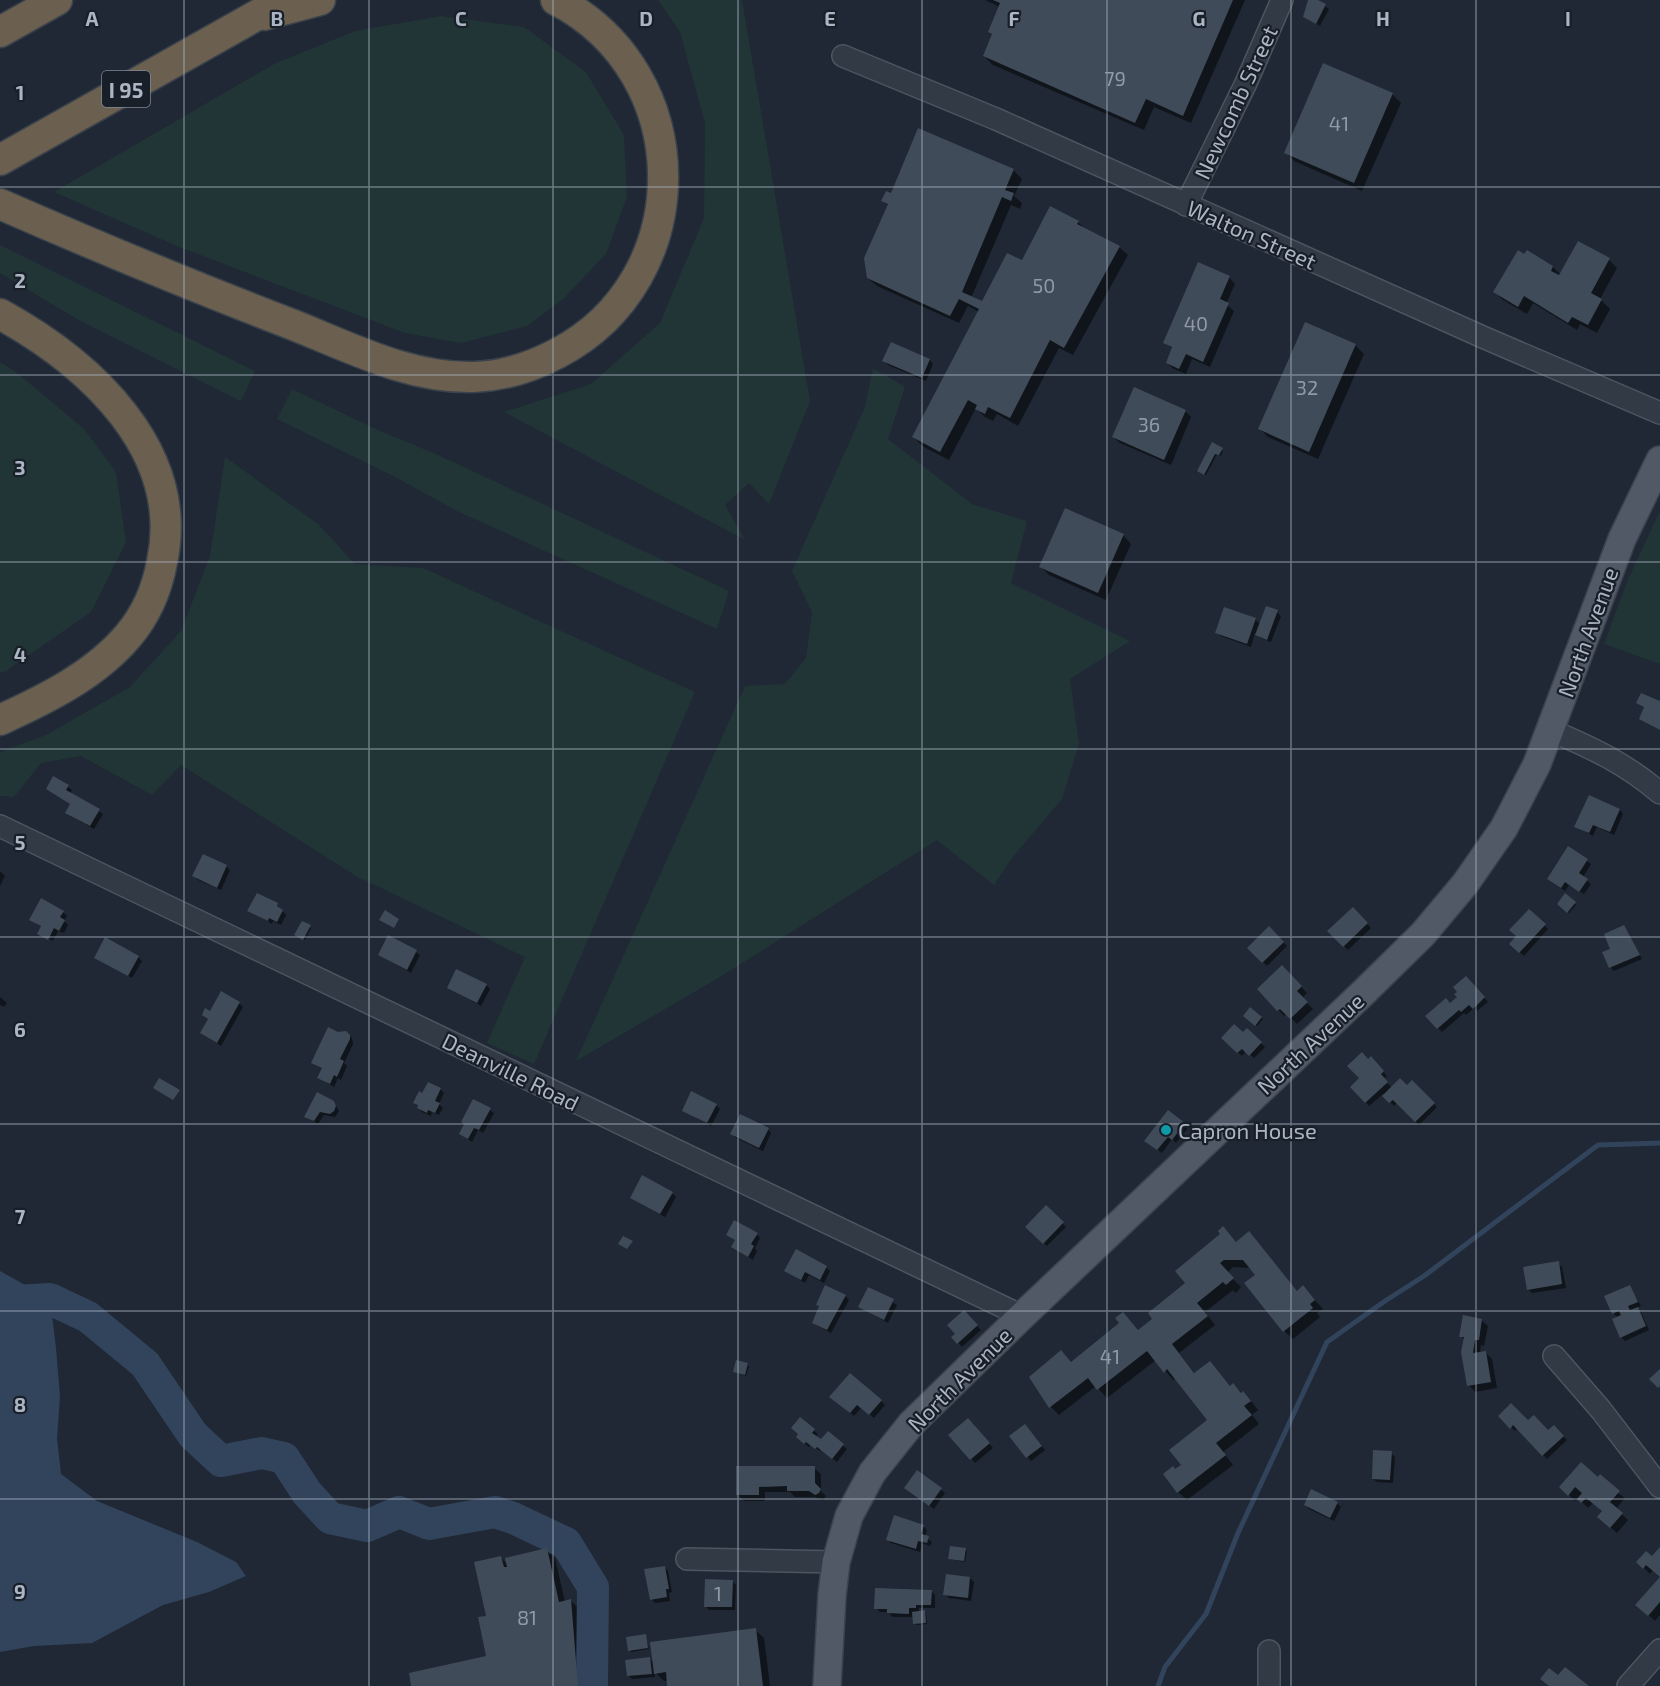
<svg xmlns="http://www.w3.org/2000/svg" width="1660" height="1686" font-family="'Exo 2',sans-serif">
<rect width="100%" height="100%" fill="#1f2834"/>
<g fill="#213536">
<path d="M658,0H742L810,401L769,504L749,483L725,505L745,540L504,412L591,384L660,323L704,218L705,123L680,32Z"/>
<path d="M441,16L524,27L586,72L624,135L627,197L606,254L563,299L527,326L461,343L405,333L177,246L54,192L274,64L355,31Z"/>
<path d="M0,245L255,371L241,401L77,319L0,273Z"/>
<path d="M0,362L16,372L84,429L116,472L126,542L91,612L6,671L0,673Z"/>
<path d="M873,368L905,387L888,439L972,504L1027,521L1011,583L1130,641L1070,679L1079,744L1062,799L1012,858L994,885L937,840L720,977L576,1061L745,686L785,684L806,658L812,612L792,571L865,407Z"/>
<path d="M292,389L380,431L436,454L729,591L717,629L457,511L395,477L277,419Z"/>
<path d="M225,457L318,524L355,564L423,568L695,692L534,1064L487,1043L525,957L356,876L181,765L152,795L81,756L41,763L14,797L0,796V752L46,735L130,687L181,631L210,556Z"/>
<path d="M1660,511V664L1604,644L1629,577Z"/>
</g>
<path fill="#32445c" d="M0,1271L50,1299L56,1348L60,1397L57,1438L61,1474L97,1501L197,1542L236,1562L246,1576L209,1592L163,1605L92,1643L34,1646L0,1652Z"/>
<g fill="#0007">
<path d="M985,0H1245L1191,123L1154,107L1144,130L993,65L984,56L993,36L989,32L1000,7Z"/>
<path d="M1310,0H1315L1329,9L1320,26L1305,17Z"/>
<path d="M1392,94L1401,103L1362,191L1294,161L1286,152Z"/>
<path d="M1013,170L1022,179L1014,196L1022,203L1020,209L1011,205L971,298L983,303L1023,262L1078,222L1086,230L1119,247L1128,255L1073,355L1059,348L1018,426L997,414L993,421L985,417L976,408L949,460L922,446L914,437L979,312L968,306L959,323L877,286L868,278L889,206L883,201L892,195Z"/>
<path d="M1609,260L1617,268L1600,299L1610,309L1597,333L1580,324L1577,330L1533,303L1527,314L1503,300L1495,292L1553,267L1561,275Z"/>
<path d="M1229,277L1235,284L1226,304L1234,311L1210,367L1192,359L1186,374L1174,369L1167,363L1173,349L1165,342Z"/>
<path d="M1306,323L1355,345L1364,354L1318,459L1268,437L1260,429Z"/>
<path d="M892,344L930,360L933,364L926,381L888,365L884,361Z"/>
<path d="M1185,411L1191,417L1171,465L1120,443L1113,437Z"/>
<path d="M1212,444L1223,451L1221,456L1217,454L1206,475L1200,472Z"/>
<path d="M1123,535L1131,544L1106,600L1049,575L1041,567Z"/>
<path d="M1277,612L1281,616L1271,642L1261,638L1255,633L1251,647L1221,636L1217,632L1255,619L1261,625Z"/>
<path d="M68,787L72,790L70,794L103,814L94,829L71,816L67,812L72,804L48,789Z"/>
<path d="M1589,797L1620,810L1623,814L1614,835L1597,827L1593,836L1576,826Z"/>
<path d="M1569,848L1591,864L1583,877L1591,884L1584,894L1569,885L1565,891L1548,879Z"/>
<path d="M203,856L227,867L230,870L221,890L198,880L194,876Z"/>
<path d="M0,871L5,876L0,886Z"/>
<path d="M1565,895L1576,905L1569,913L1559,904Z"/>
<path d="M277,905L286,915L281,925L273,921L272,924L249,910Z"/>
<path d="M1353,909L1371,928L1348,950L1329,931Z"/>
<path d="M1529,911L1548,929L1524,956L1511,944L1518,936Z"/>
<path d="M63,912L67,916L64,921L68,925L64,933L58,931L53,941L41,934L42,927L31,920Z"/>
<path d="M310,927L311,928L305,940L298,936Z"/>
<path d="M1623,927L1642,959L1614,971L1610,967L1612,950Z"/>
<path d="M1269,928L1287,946L1267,966L1249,948Z"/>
<path d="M416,952L420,955L411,973L379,955Z"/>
<path d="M95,957H138L142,961L132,978Z"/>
<path d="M1282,967L1307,993L1302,998L1313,1009L1297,1024L1287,1014L1284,1016L1259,989Z"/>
<path d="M1466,978L1488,1002L1477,1011L1474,1008L1466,1015L1464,1013L1442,1032L1427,1016L1451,1005L1459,997V992Z"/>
<path d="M486,985L490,989L481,1006L449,988Z"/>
<path d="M0,997L7,1003L4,1007L0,1005Z"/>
<path d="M239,1003L243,1007L221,1046L201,1033L209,1020L203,1015Z"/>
<path d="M1250,1009L1263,1019L1257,1026L1245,1015Z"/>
<path d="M1247,1030L1265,1047L1254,1058L1246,1051L1242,1056L1223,1038L1243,1034Z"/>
<path d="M338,1033L348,1034L352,1038L353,1044L344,1063L347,1066L341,1080L338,1078L334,1087L319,1078L323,1069L313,1063Z"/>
<path d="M1371,1058L1387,1076L1383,1079L1392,1088L1407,1087L1412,1082L1437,1107L1419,1125L1398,1102L1394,1106L1383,1094L1369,1106L1352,1087L1361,1078Z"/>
<path d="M440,1089L444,1093L439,1104L443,1108L439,1115L432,1112L431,1116L422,1112L415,1102L423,1095Z"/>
<path d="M334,1102L339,1111L335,1117L324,1115L318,1124L306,1116Z"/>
<path d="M716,1105L720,1109L711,1126L683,1110Z"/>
<path d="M490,1110L494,1113L483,1133L478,1130L472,1142L461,1134Z"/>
<path d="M1184,1124L1188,1128L1176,1143L1172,1139L1162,1153L1150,1144Z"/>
<path d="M768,1129L771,1133L763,1151L736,1138L732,1134Z"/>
<path d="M672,1193L676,1197L665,1217L631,1198Z"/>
<path d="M1046,1207L1066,1227L1047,1246L1027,1227Z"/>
<path d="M1223,1228L1237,1243L1298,1292L1303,1287L1323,1309L1317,1313L1320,1317L1293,1339L1284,1331L1257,1275L1251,1268L1233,1267L1227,1273L1241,1287L1236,1293L1233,1290L1205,1312L1215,1325L1179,1353L1195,1374L1210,1363L1231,1387L1233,1385L1251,1401L1258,1410L1252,1415L1259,1424L1223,1452L1233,1465L1187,1500L1178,1492L1176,1471L1183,1465L1209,1421L1176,1378L1173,1380L1156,1360L1107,1398L1096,1386L1059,1415L1051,1407L1031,1377L1072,1364L1121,1323L1123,1314L1139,1331L1154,1319L1187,1284L1222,1234Z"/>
<path d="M728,1234H757L760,1238L755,1248L757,1251L753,1260L733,1247L736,1241Z"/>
<path d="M1558,1263L1562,1267L1566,1288L1532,1293L1528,1289Z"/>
<path d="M826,1267L830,1271L824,1283L809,1275L805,1283L786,1271Z"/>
<path d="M1630,1287L1641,1306L1637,1308L1641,1312L1649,1330L1625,1341L1621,1337L1618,1318L1613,1313Z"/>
<path d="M869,1289L897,1305L888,1323L860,1307Z"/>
<path d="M845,1296L849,1300L831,1333L813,1323Z"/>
<path d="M964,1312L981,1330L962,1347L953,1337L957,1334Z"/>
<path d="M1481,1320L1488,1326L1484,1346L1481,1345L1480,1353L1485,1352L1492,1359L1497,1388L1475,1392L1469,1385L1465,1340L1461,1336Z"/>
<path d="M747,1365L749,1366L746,1376L734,1372Z"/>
<path d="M835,1400L881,1401L885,1405L874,1418L861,1408L854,1416Z"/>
<path d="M1500,1416L1528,1422L1549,1432L1554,1427L1567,1440L1547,1459L1518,1428L1515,1431Z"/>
<path d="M800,1419L818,1434L815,1437L821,1441L828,1433L847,1449L837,1462L821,1449L820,1451L811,1445L809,1447L801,1441Z"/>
<path d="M972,1423L993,1448L975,1463L951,1435Z"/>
<path d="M1028,1430L1045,1450L1031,1461L1011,1437Z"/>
<path d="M1391,1453L1395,1457L1393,1483L1377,1482L1373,1479Z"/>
<path d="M814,1468L821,1474V1491L826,1496L823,1500L815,1497H795L790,1492H765V1501H744L737,1494Z"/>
<path d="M918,1472L945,1493L934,1509L910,1492Z"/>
<path d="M1598,1479L1625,1498L1616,1509L1628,1520L1617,1533L1605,1523L1603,1511L1593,1503L1588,1508L1578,1498L1575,1501L1561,1487Z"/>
<path d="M1337,1503L1341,1507L1334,1521L1309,1509L1306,1505Z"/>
<path d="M923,1526L927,1530L925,1537L932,1542L930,1546L922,1543L920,1552L891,1543L888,1539Z"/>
<path d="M965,1549L967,1551L965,1562L950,1559Z"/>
<path d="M1660,1549V1576L1653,1570L1650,1574L1638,1562L1652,1558Z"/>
<path d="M546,1550L555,1558L565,1602L571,1601L579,1609L585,1686H413L488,1657V1617L501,1558L508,1565Z"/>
<path d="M664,1567L668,1571L672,1592L669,1593L670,1601L655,1603L651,1599Z"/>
<path d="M970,1578L974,1582L971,1601L949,1598L945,1594Z"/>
<path d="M1660,1580V1615L1655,1621L1637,1605Z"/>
<path d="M732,1581L736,1585L735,1610H709L705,1606Z"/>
<path d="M931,1591L935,1595V1608H919V1612L926,1613L927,1624L916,1625L914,1617H893L888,1612H880L876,1608Z"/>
<path d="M755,1630L764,1638L770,1686H669L668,1681H664L655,1672V1677L632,1679L628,1675L650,1659L655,1664Z"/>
<path d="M645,1635L649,1649L631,1652L630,1650Z"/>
</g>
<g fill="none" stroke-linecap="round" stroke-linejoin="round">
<path stroke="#32445c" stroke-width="5" d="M1158,1686L1165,1667L1206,1614L1238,1533L1327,1342L1385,1301L1424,1276L1598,1145L1660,1143"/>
<path stroke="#32445c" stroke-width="32" d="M0,1299L15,1301L50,1299L88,1317L145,1364L193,1435L221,1461L262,1453L284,1458L307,1493L330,1518L367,1526L399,1512L429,1524L495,1512L513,1518L566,1543L593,1587L592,1686"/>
</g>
<g fill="#404b59">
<path d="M993,0H1233L1183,116L1146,99L1135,123L983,56L992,34L988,32L1000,3Z"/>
<path d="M1308,0H1318L1326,4L1316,24L1303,17Z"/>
<path d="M1323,63L1393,93L1354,183L1284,153Z"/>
<path d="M918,128L1014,169L1005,190L1014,193L1011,201L1002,197L962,292L982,301L1007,253L1022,260L1050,206L1079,221L1077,224L1120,246L1064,348L1050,340L1010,418L988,407L985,414L975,409L977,405L968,400L940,452L912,437L979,309L959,299L950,316L867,278L864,258L888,204L881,201L886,191L891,193Z"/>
<path d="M1578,241L1610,258L1591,293L1602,299L1588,325L1572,317L1568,323L1524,296L1518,307L1493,292L1518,250L1524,254L1527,250L1553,266L1551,271L1559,275Z"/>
<path d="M1198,262L1230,276L1220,299L1229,303L1203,362L1186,354L1179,369L1166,363L1172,347L1163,343Z"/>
<path d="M1305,322L1356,344L1309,452L1258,429Z"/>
<path d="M891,342L930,359L922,378L882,361Z"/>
<path d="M1134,387L1186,410L1164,460L1112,437Z"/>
<path d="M1212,442L1223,448L1219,455L1215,454L1204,475L1197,471Z"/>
<path d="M1065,508L1124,534L1098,593L1039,567Z"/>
<path d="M1266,606L1278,610L1267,640L1255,635Z"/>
<path d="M1224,607L1256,618L1247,644L1215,633Z"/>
<path d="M1641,693L1660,701V730L1639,719L1644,707L1636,703Z"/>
<path d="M53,776L69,785L66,790L100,809L90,826L65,813L70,804L46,789Z"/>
<path d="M1589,795L1620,809L1610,832L1593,825L1589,833L1574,827Z"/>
<path d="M1568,846L1588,859L1579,873L1588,879L1579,892L1565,882L1561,888L1547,879Z"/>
<path d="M203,854L227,865L217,888L192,876Z"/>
<path d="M257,893L278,903L277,906L283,910L277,922L269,918L268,921L247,911Z"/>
<path d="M1565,893L1576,902L1567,913L1557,904Z"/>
<path d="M41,898L64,911L60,917L65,920L59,931L54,928L48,940L37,934L41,926L29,920Z"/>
<path d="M1353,907L1368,923L1343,947L1327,931Z"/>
<path d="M1529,909L1546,924L1519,953L1509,944L1516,936L1509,930Z"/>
<path d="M385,910L399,919L394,928L379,920Z"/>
<path d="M302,921L311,925L303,940L294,935Z"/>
<path d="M1624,925L1640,955L1609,968L1602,952L1610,949L1604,934Z"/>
<path d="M1269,926L1284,942L1262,963L1247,948Z"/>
<path d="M388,935L417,950L407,970L378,955Z"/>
<path d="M105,937L139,956L128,976L94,958Z"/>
<path d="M1282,965L1302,986L1297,991L1308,1002L1290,1019L1280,1009L1277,1011L1257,989Z"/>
<path d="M456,969L487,984L477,1003L447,988Z"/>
<path d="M1466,976L1485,997L1473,1009L1469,1005L1461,1012L1459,1010L1437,1029L1425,1016L1446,998L1450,1003L1457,997L1454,994L1457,992L1453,987Z"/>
<path d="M221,991L240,1002L217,1043L200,1033L208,1019L202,1015L205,1008L210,1011Z"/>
<path d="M1250,1007L1262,1017L1255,1026L1243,1016Z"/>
<path d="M1234,1024L1243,1032L1247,1028L1262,1042L1249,1056L1242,1049L1237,1053L1221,1038Z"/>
<path d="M328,1027L338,1032L346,1031L350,1035V1039L340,1059L344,1061L337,1077L334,1075L330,1084L317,1078L322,1068L311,1063Z"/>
<path d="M1362,1052L1368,1059L1371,1056L1384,1071L1381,1074L1388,1082L1365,1103L1350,1087L1359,1078L1347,1066Z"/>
<path d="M159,1078L180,1090L173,1100L153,1088Z"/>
<path d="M1400,1078L1407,1085L1412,1080L1435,1103L1415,1122L1393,1100L1389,1103L1382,1096Z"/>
<path d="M428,1082L441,1088L435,1101L440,1103L435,1113L428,1110L427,1113L417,1108L418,1105L413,1103L419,1091L422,1093Z"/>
<path d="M691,1091L717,1104L707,1123L682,1111Z"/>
<path d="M317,1092L334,1101L336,1106L334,1111L330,1114L320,1112L314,1121L304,1117Z"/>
<path d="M473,1099L491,1108L479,1130L474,1128L468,1139L459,1134L464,1124L461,1122Z"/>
<path d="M1168,1110L1185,1123L1172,1140L1168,1137L1157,1150L1144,1141Z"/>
<path d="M740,1114L769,1128L759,1148L730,1134Z"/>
<path d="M642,1175L673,1192L660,1214L630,1198Z"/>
<path d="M1046,1205L1064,1222L1043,1244L1025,1227Z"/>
<path d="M734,1220L758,1233L751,1244L754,1246L748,1257L731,1247L735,1240L726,1235Z"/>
<path d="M1223,1226L1236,1242L1249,1231L1297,1291L1303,1285L1315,1300L1310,1304L1313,1308L1283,1332L1244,1283L1255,1275L1243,1260H1224L1220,1263L1234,1278L1226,1285L1223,1282L1197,1303L1208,1316L1172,1344L1194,1373L1210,1361L1230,1386L1233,1383L1241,1393L1243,1391L1251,1401L1244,1406L1252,1415L1216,1443L1226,1455L1177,1493L1163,1474L1173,1466L1175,1469L1181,1465L1169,1450L1207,1420L1167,1369L1164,1373L1147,1351L1097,1390L1088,1378L1049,1408L1029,1377L1061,1350L1071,1362L1119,1323L1115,1318L1123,1312L1138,1330L1152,1319L1148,1313L1185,1283L1175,1271L1220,1234L1218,1231Z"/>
<path d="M623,1236L633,1241L627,1249L618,1244Z"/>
<path d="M796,1249L827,1266L820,1280L805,1272L801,1280L784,1271Z"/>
<path d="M1559,1261L1562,1284L1527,1290L1523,1267Z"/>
<path d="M825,1285L846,1295L827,1330L812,1323L819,1306L816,1305Z"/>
<path d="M1630,1285L1638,1302L1628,1306L1630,1310L1638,1307L1646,1326L1620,1338L1612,1319L1621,1315L1619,1311L1612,1314L1604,1296Z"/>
<path d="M868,1287L894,1299L884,1320L858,1307Z"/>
<path d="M964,1310L978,1325L957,1344L951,1337L955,1334L947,1325Z"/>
<path d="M1463,1315L1482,1319L1479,1340H1475L1473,1353L1486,1351L1491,1382L1467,1386L1461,1352L1464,1337H1459Z"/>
<path d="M736,1360L748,1363L745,1375L733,1372Z"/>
<path d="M1660,1369V1386L1658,1388L1649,1379Z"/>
<path d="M850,1373L882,1400L869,1415L857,1405L850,1413L829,1397Z"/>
<path d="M1511,1403L1528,1420L1534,1415L1548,1430L1554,1425L1564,1436L1542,1456L1513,1425L1510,1429L1498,1416Z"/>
<path d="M800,1417L815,1429L812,1433L821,1439L828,1431L844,1444L832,1459L817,1447L815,1449L806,1442L804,1444L796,1437L798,1434L791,1428Z"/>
<path d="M968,1418L990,1443L970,1460L948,1435Z"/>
<path d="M1025,1424L1042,1446L1026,1458L1009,1436Z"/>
<path d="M1373,1450L1392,1451L1390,1480L1372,1479Z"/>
<path d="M1581,1462L1598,1477L1600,1474L1620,1491L1610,1502L1623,1513L1610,1528L1597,1517L1602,1511L1586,1498L1581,1503L1577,1499L1582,1493L1575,1487L1568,1496L1559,1487Z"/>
<path d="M736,1466H815V1483L821,1489L819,1493L815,1495L809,1491H787V1486L759,1487V1495H736Z"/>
<path d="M917,1470L942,1488L929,1506L904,1488Z"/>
<path d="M1311,1489L1338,1502L1330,1518L1304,1505Z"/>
<path d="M894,1515L924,1525L921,1534L929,1536L927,1543L918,1541L916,1549L886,1540Z"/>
<path d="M950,1546L966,1548L964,1561L948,1559Z"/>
<path d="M1660,1547V1577L1646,1565L1643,1569L1636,1562L1646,1551L1652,1556Z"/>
<path d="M547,1548L559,1602L571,1599L578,1686H411L409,1673L486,1656L478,1617L486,1616L474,1562L501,1556L504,1567H507L505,1558Z"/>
<path d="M665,1566L669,1589H666L667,1597L650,1600L644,1569Z"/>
<path d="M946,1574L970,1577L968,1598L943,1595Z"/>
<path d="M1660,1577V1602L1648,1616L1635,1605Z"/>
<path d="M705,1579L733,1580L732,1607H704Z"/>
<path d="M875,1588L932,1590L931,1605H916V1608H909V1614L887,1613V1609H874Z"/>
<path d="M925,1610L926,1623L913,1624L912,1612Z"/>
<path d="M756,1628L763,1686H667L666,1672L654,1674L650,1642Z"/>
<path d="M646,1634L648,1648L628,1651L626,1637Z"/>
<path d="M650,1657L652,1674L627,1676L625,1660Z"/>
<path d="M1565,1667L1589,1686H1549L1540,1679L1549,1668L1558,1675Z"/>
</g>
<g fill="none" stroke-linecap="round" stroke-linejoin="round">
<g stroke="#4c5560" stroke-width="24">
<g id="minor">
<path d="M843,56L996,119L1485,338L1660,413"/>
<path d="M1186,205L1246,83L1282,0"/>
<path d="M1550,730C1592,748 1625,763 1660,793"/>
<path d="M0,826L1022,1316"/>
<path d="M1554,1356L1601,1410L1660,1487"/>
<path d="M687,1559L836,1562"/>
<path d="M1269,1651V1686"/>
<path d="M1628,1686L1660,1650"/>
</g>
</g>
<g stroke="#3b434e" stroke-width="30">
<path id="major" d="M827,1686L832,1595L836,1562L849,1516L872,1473L911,1424L1022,1316L1364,992L1423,934L1465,884L1504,828L1537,764L1622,539L1660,460"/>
</g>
<g stroke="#3a424c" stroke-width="33">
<g id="highway">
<path d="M264,15L320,0"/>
<path d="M0,32L57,0"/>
<path d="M0,160L284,0"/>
<path d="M0,204C98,247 197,288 296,326C353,349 412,379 474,377C503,376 532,367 558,353C699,279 698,73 556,0"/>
<path d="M0,314C89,363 186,450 162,562C157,589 146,615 128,636C95,675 46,699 0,720"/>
</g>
</g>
<use href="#minor" stroke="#323a45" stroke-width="21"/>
<use href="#major" stroke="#505965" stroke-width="27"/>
<use href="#highway" stroke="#6b604f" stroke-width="30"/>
</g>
<path fill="none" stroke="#abb5c3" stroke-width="1.5" stroke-opacity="0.55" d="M184,0V1686M369,0V1686M553,0V1686M738,0V1686M922,0V1686M1107,0V1686M1291,0V1686M1476,0V1686M0,187H1660M0,375H1660M0,562H1660M0,749H1660M0,937H1660M0,1124H1660M0,1311H1660M0,1499H1660"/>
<circle fill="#0f9aa8" stroke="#181f29" stroke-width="2" cx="1166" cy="1130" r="6"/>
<g text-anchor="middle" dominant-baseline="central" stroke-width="4.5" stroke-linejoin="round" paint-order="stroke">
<g font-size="20" fill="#909aa8">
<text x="1115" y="78">79</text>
<text x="1339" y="123">41</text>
<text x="1044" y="285">50</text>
<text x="1196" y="323">40</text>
<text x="1307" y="387">32</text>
<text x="1149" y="424">36</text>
<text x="1110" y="1356">41</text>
<text x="718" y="1593">1</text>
<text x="527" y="1617">81</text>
</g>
<rect fill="#181f29" stroke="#7f8895" stroke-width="1.5" x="102" y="71" width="48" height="36" rx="4.5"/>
<g font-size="21" font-weight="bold" fill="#abb5c3">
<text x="126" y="89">I 95</text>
</g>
<g font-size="22" fill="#abb5c3" stroke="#181f29">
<text transform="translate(1235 102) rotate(-65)">Newcomb Street</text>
<text transform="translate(1252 234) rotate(24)">Walton Street</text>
<text transform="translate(1587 632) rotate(-70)">North Avenue</text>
<text transform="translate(1310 1043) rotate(-43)">North Avenue</text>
<text transform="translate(511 1071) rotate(26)">Deanville Road</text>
<text transform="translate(959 1379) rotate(-45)">North Avenue</text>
</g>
<g font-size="22" fill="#abb5c3" stroke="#181f29" text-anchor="start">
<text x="1178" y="1130">Capron House</text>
</g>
</g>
<g font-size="20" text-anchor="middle" font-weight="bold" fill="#abb5c3" stroke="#181f29" stroke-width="4.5" stroke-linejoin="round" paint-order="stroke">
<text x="92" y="26">A</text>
<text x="277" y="26">B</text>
<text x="461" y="26">C</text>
<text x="646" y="26">D</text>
<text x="830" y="26">E</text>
<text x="1014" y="26">F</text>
<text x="1199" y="26">G</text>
<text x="1383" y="26">H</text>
<text x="1568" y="26">I</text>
<text x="20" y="100">1</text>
<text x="20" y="288">2</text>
<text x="20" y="475">3</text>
<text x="20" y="662">4</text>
<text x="20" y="850">5</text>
<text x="20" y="1037">6</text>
<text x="20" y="1224">7</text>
<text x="20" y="1412">8</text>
<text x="20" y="1599">9</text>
</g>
</svg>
